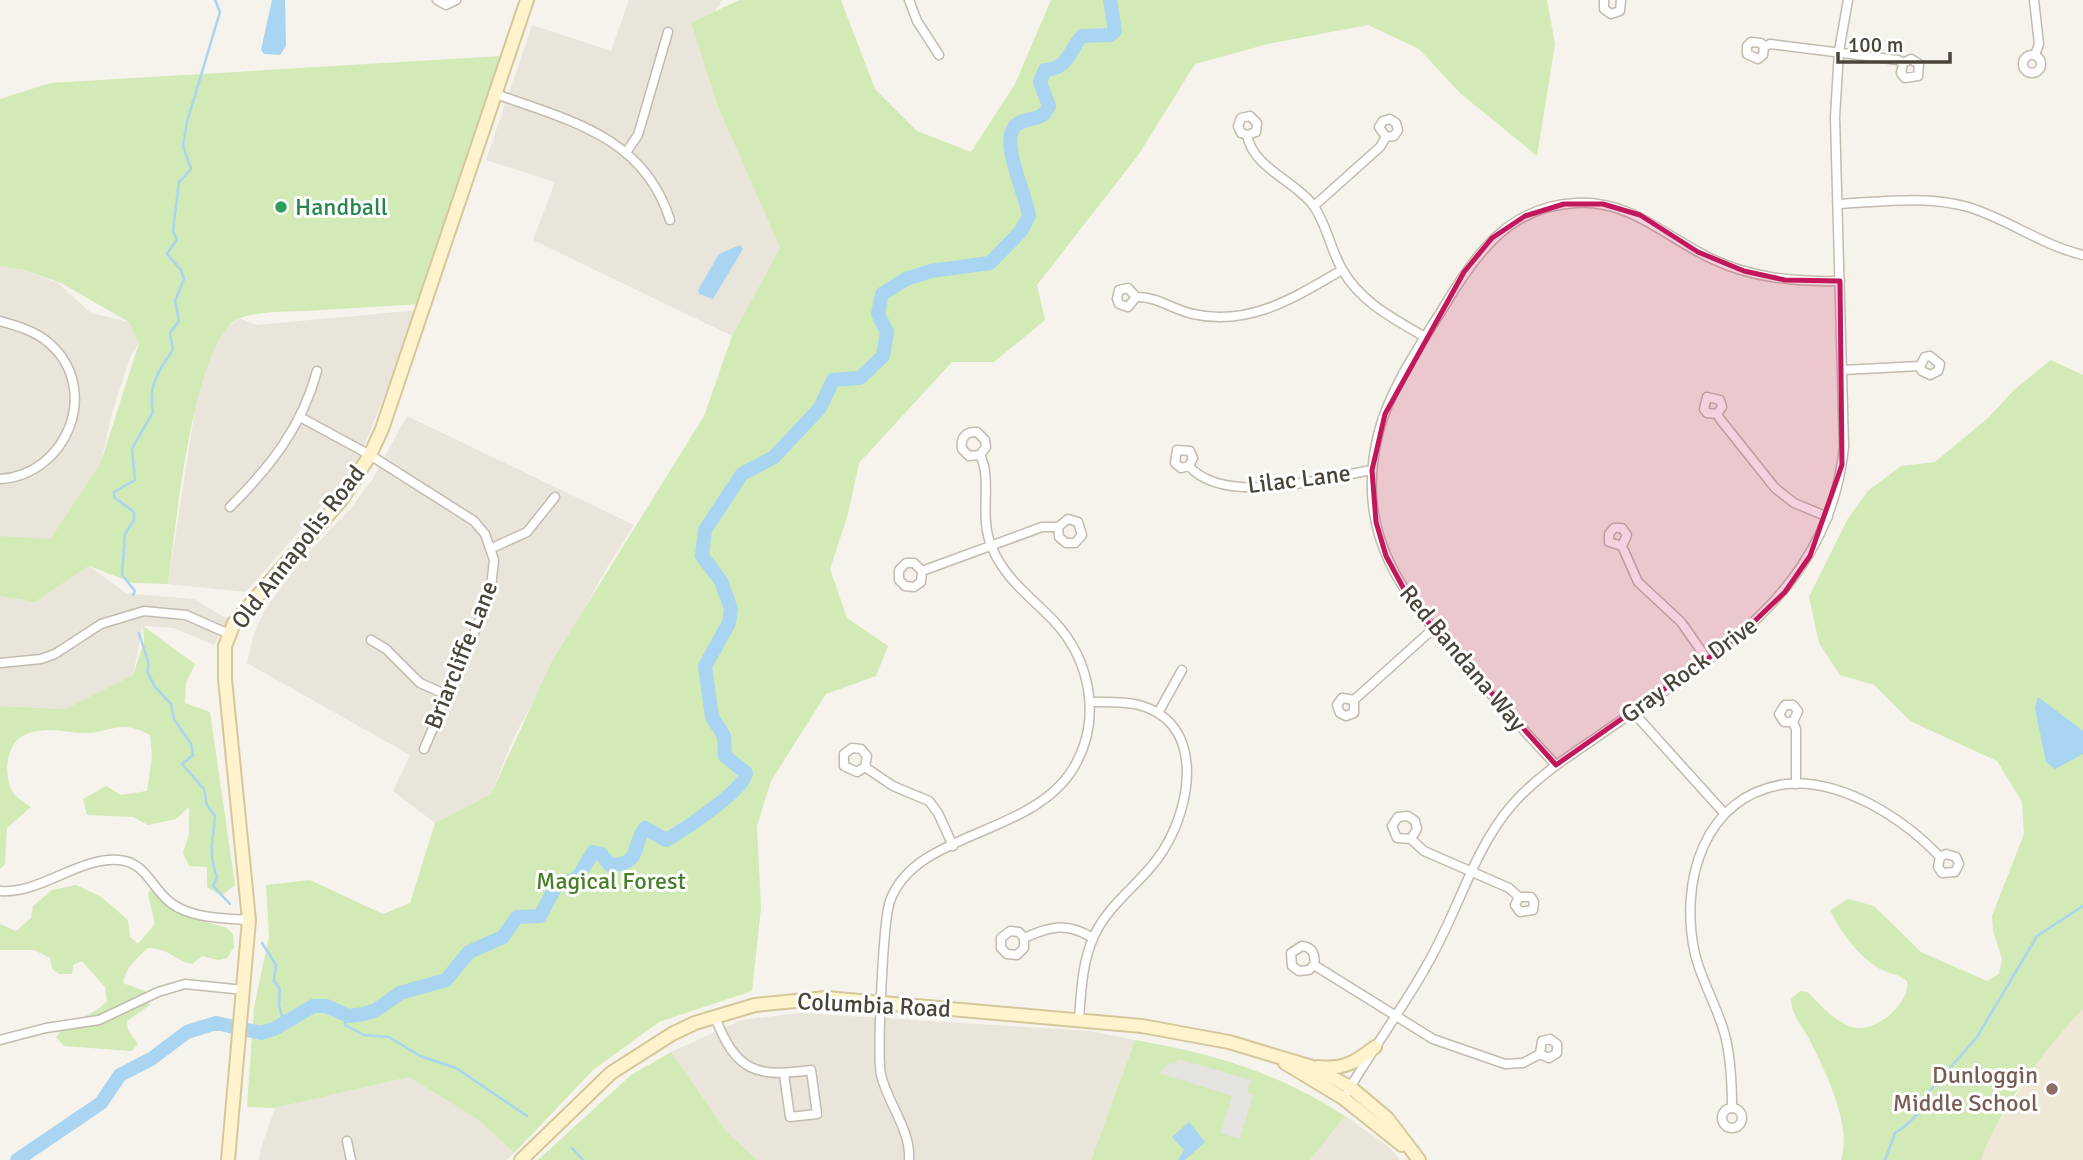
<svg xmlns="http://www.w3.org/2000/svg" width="2083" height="1160" font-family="Signika,sans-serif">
<rect width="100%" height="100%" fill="#f6f3ec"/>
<g fill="#eae5da">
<path d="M629,0H722L715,11L692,21L718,107L780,248L732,336L533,240L555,182L486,160L532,25L611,51Z"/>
<path d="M0,266L24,270L58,283L91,313L129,322L139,343L131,355L112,413L101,462L49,540L0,536Z"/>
<path d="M419,310L356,466L246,592L168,584L195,409L206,363L224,330L239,318L256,325Z"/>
<path d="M407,416L634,525L608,566L514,737L491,794L435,823L393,791L410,755L247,663L253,637L264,611L297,565L351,508L372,480Z"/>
<path d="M89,566L126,593L193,599L228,619L214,645L174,628L143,626L133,675L65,709L0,706V596L35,602Z"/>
<path d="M800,1013L1090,1031L1135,1040L1091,1160H757L726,1131L671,1052L742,1020Z"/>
<path d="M409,1077L480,1121L514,1153L507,1160H259L261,1148L275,1108Z"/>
<path d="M1345,1116L1388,1146L1400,1160H1310Z"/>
</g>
<path fill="#efe8d6" d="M2083,1009V1160H1981L1987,1139L2053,1039Z"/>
<g fill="#d2eab5">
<path d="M740,0H841L875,89L917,131L971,152L1015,84L1051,0H1547L1555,44L1537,156L1460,93L1419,49L1368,25L1268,44L1195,64L1139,154L1037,285L1045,320L994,362H952L859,463L848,514L830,569L847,618L888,646L876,676L826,694L771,781L757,826L761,908L752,991L659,1022L593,1070L514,1153L480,1121L409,1077L275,1108L247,1107L254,1008L269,936L266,885L310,880L383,914L410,903L435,823L491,794L552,661L704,416L732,336L780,248L718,107L691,22Z"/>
<path d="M501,56L421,304C382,306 343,309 304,311C284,312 260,311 240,318C193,334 175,536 168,584L133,583L89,566L35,602L0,596V536L50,539L101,462L139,343L129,322L61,283L24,270L0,266V99L50,83Z"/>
<path d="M2051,360L2083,375V1009C2047,1046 1997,1111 1981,1160H1841C1853,1126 1824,1068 1808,1037C1800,1022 1792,1016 1791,999L1800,991L1808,992C1819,1004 1838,1025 1856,1028C1878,1031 1911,1002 1907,981C1898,974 1891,974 1882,970C1861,960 1839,930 1830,910L1848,899L1874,906L1921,952L1987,981L1999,974L2002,959L1993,931L1992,916L2024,834L2022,802L1997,761L1910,721L1874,685L1840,675L1819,643L1809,597L1847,520L1868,491L1901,466L1935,462L1988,418L2015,389Z"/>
<path d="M143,626L195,664L186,683L185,703L210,712L235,885L221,896L207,887V867L189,866L183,853L189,834V807L176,819L148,825L133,817L87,815L83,799L106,786L121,795L147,791L152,756L150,735C120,718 112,733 82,733C63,732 49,727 29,733C5,740 2,776 14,794C18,799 26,803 31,807L7,828L5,864L0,869V706L65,709L133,675L144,642Z"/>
<path d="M76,885L100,896L128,920L130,937L138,944L155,924L148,894L151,888L182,915L227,928L233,934L234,947L227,958L218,960L202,956L192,964C174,960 171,949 148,948C136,959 126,967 123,983L145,991L150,1005L127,1021L128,1030L138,1044L131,1051L64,1046L56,1037C70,1019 93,1017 107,1001L105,987L82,961L73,965L72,974H59L52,969L50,958L34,950H0V924L16,931L31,918L33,906L52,890Z"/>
<path d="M1135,1040C1215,1054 1276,1072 1345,1116L1310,1160H1091Z"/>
<path d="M671,1052L726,1131L757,1160H538L631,1075Z"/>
</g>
<path fill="#e5e3e0" d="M1178,1059L1251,1080L1247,1092L1253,1095L1240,1139L1221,1133L1232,1096L1159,1073L1170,1062L1176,1064Z"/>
<g fill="#a9d4f2">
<path d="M272,0H285L286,46L280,55L264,54L261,50Z"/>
<path d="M740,245L743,249L713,299L699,294L698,290L719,254Z"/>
<path d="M2038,697L2083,731V754L2055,769L2046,762L2035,708Z"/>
<path d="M1189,1122L1205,1142L1185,1160H1178L1184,1150L1172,1137Z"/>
</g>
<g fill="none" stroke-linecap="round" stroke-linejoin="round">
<g stroke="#a9d4f2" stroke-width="2.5">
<path d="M133,595L135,591L122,575L125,534L134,520V512L114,497V492L135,480L132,449L153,412C148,386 158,371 173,350L170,333L179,321L175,301L184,279L181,270L167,254L177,239L173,231L179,182L191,169L183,146L187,122L220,12L215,0"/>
<path d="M139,633L149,665L147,671L155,687L171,704L174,719L191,744L193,755L182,764L204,789L207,805L215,816C213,841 208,852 217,877L213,886L230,904"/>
<path d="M262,943L276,965L274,981L280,989L279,1005L284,1023"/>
<path d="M345,1014V1025L364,1035L389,1037L420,1056L456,1068L527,1116"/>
<path d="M572,1148L583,1160"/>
<path d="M1885,1160L1895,1133C1909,1124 1924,1111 1928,1093L1977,1037L2037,936L2083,906"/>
</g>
<path stroke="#a9d4f2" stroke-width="14" d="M17,1160L101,1103L120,1075L151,1059L187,1032L216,1023L261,1033L274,1029L313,1006H326L349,1016L364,1014L376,1010L400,993L446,980L469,952L503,937L517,917L540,916L555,888L578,877L593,852L601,854L610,865C643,865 632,843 645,828L666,840C682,831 746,789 746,773L725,756L724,736L712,717L705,666L729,623L731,609L721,581L702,556L705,530L742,474L774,457L804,425L820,408L833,380L860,378L883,356L887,332L878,314L882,294L906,279L931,271L990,263L1021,231L1029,216C1026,194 1000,143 1015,126C1022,118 1035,121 1044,114L1049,106L1040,82L1045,70C1070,68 1068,51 1082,36L1110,35L1115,31L1110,0"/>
<g stroke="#c2bbae" stroke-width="11">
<g id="street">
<path d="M437,0L446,5L456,0"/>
<path d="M909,0L917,21L939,55"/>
<path d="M1604,0V9L1611,14L1620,11L1621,0"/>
<path d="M2034,0L2039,44L2035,55"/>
<path d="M1764,47L1761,43L1751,42L1747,46V54L1758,59L1763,55L1764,47L1770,44L1898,60L1903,63L1901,73L1905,78L1918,76L1919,64L1911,59L1903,63"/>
<circle cx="2032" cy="64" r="9"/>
<path d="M493,93C568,120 644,136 670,220"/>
<path d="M1247,135L1241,133L1238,126L1241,118L1250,116L1257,123L1256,132L1247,135C1253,168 1294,180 1313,205C1327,224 1330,249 1342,269C1360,302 1394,319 1425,337"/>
<path d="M627,151L638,135L668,32"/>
<path d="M1838,204C1881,202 1926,195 1968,207C2008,219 2041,245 2083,255"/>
<path d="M1314,206L1380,147L1386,137L1379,127L1383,121L1390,119L1396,123L1398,130L1394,136L1386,137"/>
<path d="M1136,297L1128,307L1119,304L1117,299L1119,290L1128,288L1136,297C1156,296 1174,310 1193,314C1250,327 1295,297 1342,270"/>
<path d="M0,321C18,326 35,331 49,343C102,389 67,475 0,479"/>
<path d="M1843,370L1920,366L1922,371L1930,375L1938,371L1940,364L1930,356L1925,357L1920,366"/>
<path d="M1717,414L1707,413L1704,409L1707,397L1720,400L1722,407L1717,414L1720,419L1775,488L1794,503L1828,517"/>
<path d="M300,417L370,455L474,521L485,534L494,560L490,596L424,749"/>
<path d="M1189,466L1181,468L1175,463L1177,450L1190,451L1193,458L1189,466C1224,507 1325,478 1372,470"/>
<path d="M230,507C270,467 302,427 317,371"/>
<path d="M1622,546L1609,542V534L1614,528H1622L1627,535L1622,546L1638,582L1681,622L1707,659"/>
<path d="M492,548L527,532L555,497"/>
<path d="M922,571L921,582L914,587L905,586L899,580V570L906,563H914L922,571L1042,527H1058L1068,519L1078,522L1082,535L1075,543H1066L1059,537L1058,527"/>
<path d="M371,640L386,649L420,683L447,695"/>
<path d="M0,663L41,659L55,654L101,624L144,611L186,615L229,634"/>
<path d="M1354,700V713L1346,716L1340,713L1337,705L1342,698L1354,700L1433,629"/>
<path d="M1633,712L1724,813"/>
<path d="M1158,713L1182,670"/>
<path d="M1793,722L1798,711L1793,705H1785L1779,714L1784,722H1793L1796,729V784"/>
<path d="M1556,765C1526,733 1496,700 1467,667C1403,596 1352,534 1379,431C1391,386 1421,344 1445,305C1476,253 1510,206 1576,203C1631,200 1664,236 1710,258C1751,278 1795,282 1840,281"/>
<path d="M865,767L857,772L844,766V754L852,748L861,749L867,756L865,767L893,786L929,801L938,813L953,846"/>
<path d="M1411,839L1417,829L1415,821L1408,816L1398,817L1392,826L1397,838L1411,839L1424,851L1509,888L1519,897L1515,905L1520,912L1533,910L1534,902L1531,897H1519"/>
<path d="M0,891C41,894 78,857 119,860C146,862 152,889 171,903C192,919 225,918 249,920"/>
<path d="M1024,938V948L1017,955L1007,954L1001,948V938L1010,931L1019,932L1024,938C1051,926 1067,922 1093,938"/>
<path d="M1314,965L1309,970L1299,971L1292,966L1291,953L1302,946C1312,947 1316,954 1314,965L1433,1039L1505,1064L1523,1063L1540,1054L1549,1058L1557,1053V1044L1550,1039L1542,1041L1540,1054"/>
<path d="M715,1017C736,1071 755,1078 811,1070L817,1114L790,1117L784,1074"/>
<path d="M1079,1020C1081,992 1082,962 1094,936C1110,901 1145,881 1164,849C1192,804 1205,723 1139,705C1123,701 1107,702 1091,702"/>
<path d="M0,1040L46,1028L99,1020L158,992L185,984L244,990"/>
<path d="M1348,1091C1379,1038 1418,988 1444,932C1465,889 1479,844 1511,806C1535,778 1566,758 1597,737C1709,659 1828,597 1844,447L1835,117L1839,51L1848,0"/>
<path d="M1732,1108C1732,1085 1731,1062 1726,1039C1719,1009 1702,983 1695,954C1679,883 1703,795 1786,784C1842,778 1904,819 1940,857L1946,854L1956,857L1959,864L1955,872L1942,873L1938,867L1940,857"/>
<circle cx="1732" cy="1118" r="10"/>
<path d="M347,1141L351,1160"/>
<path d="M909,1160C911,1130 888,1104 881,1075C877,1055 883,920 890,901C916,830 1033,837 1074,767C1102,719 1091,660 1053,620C1030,596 1006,580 992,548C978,516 993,480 980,455L986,447L985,440L977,432C966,431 960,438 962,449L969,456L980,455"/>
</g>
</g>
<g stroke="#d6c79b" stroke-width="16">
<g id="secondary">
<path d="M1285,1063L1343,1098L1402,1145"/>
<path d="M1318,1067C1343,1070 1356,1062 1375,1047"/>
<path d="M228,1160L249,920L225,679V646L234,623L342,499L370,455L382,429L527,0"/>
<path d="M521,1160L611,1073L672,1034L695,1023L755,1005L826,998L1142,1026L1229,1042L1312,1067L1350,1087L1387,1118L1419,1160"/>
</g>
</g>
<use href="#street" stroke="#fff" stroke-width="8"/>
<use href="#secondary" stroke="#fff3cd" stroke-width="12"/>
</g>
<path fill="#c2185b" fill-opacity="0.2" stroke="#c2185b" stroke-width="5" stroke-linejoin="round" d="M1564,204H1603L1640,215L1698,252L1744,271L1785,280L1840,281L1842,465L1810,556L1785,592L1737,638L1556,765L1412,604L1386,556L1376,522L1372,470L1385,414L1464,272L1492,238L1525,216Z"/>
<circle fill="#2e9e5b" stroke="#fff" stroke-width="2.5" cx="281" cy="207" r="7"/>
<circle fill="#8d6e63" stroke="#fff" stroke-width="2.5" cx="2052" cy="1089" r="7"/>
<g text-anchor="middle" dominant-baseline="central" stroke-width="6" stroke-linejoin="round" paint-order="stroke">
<g font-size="24" fill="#27864d" stroke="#fff" text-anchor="start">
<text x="295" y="207">Handball</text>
</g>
<g font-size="24" fill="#4b4439" stroke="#fff">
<text transform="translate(1299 479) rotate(-7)">Lilac Lane</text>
<text transform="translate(298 547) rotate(-52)">Old Annapolis Road</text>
<text transform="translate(461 655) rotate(-68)">Briarcliffe Lane</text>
<text transform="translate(1463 658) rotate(50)">Red Bandana Way</text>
<text transform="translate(1689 670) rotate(-36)">Gray Rock Drive</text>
<text transform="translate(874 1005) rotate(3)">Columbia Road</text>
</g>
<g font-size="24" fill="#4a7f2a" stroke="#fff">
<text x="611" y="881">Magical Forest</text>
</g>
<g font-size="24" fill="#785e54" stroke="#fff" text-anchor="end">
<text x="2038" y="1075">Dunloggin<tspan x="2038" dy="28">Middle School</tspan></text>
</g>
</g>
<path d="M1838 52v10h112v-10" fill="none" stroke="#4b4439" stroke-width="3.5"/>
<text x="1848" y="52" font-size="21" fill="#4b4439" stroke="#ffffff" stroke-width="5" paint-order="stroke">100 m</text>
</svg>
